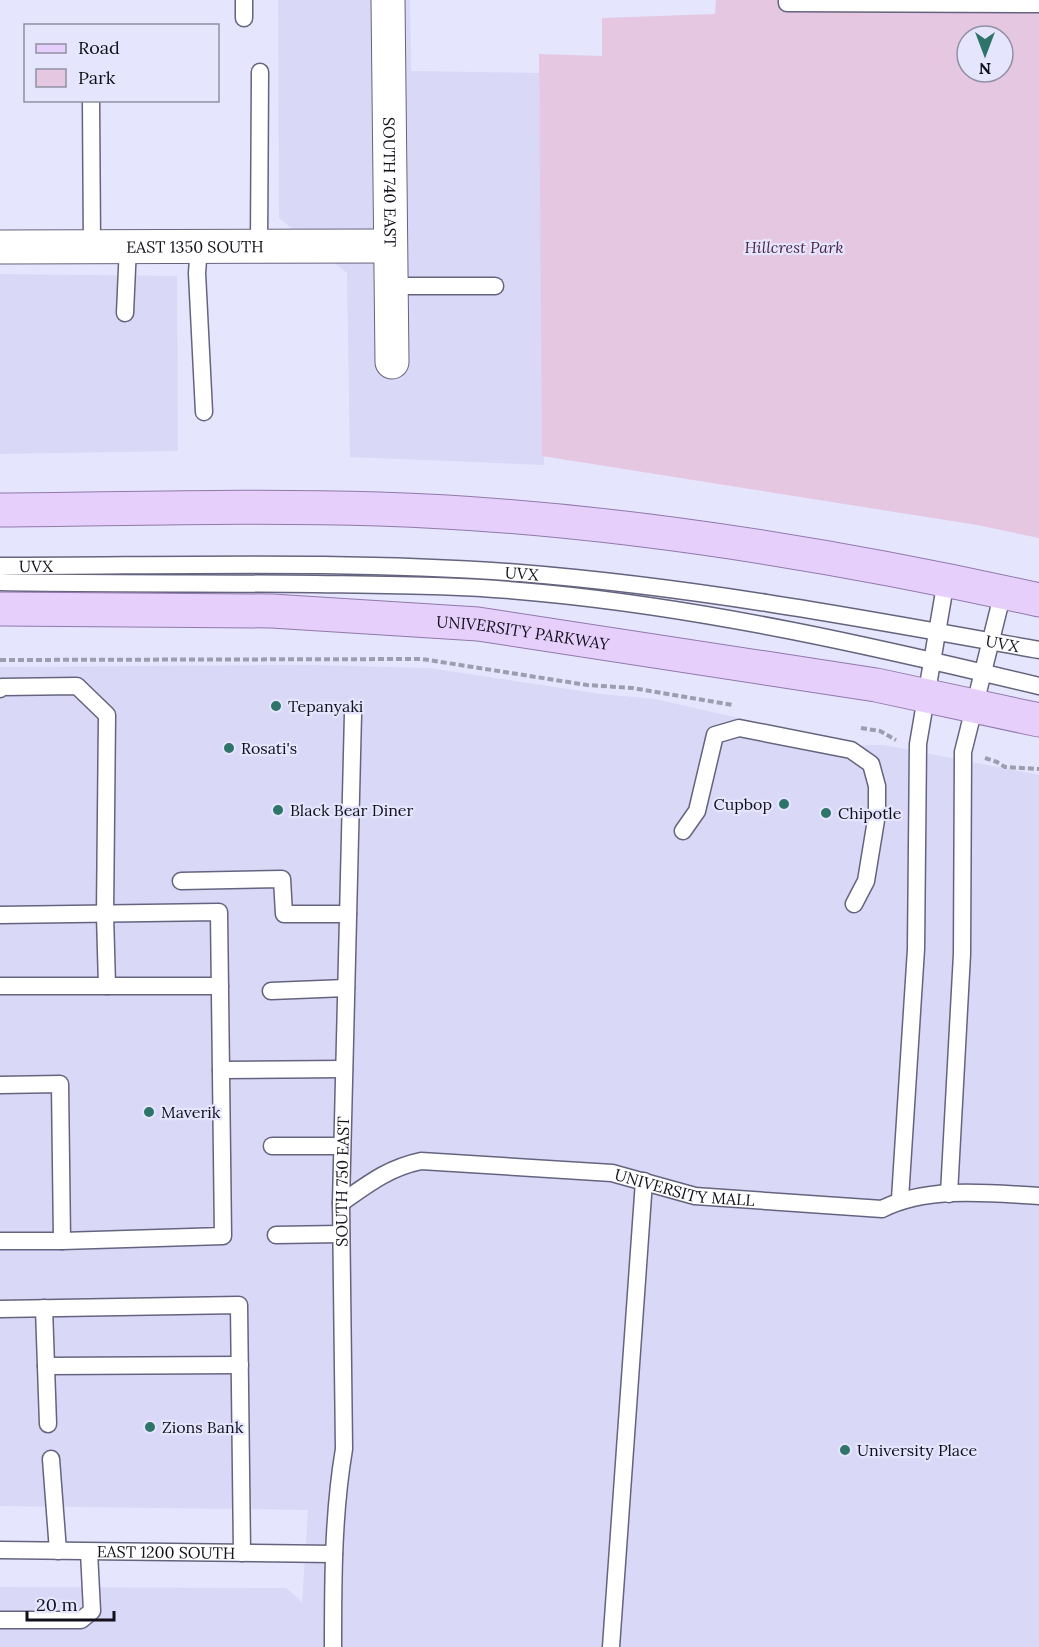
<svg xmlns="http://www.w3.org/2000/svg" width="1039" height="1647" font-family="Lora,serif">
<rect width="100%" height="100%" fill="#e5e5fd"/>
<g fill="#d9d8f7">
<path d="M278,0H410L411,71L539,73L544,465L350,457L347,273L279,218Z"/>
<path d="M0,274L177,276L178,451L0,454Z"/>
<path d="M310,665L429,668L601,694L655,699L857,745H884L1039,775V1647H0V1587L286,1588L299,1599L302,1604L308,1510L0,1506V667Z"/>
</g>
<path fill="#e5c7e2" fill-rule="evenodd" d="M716,0H1039V538L977,525L542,456L539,54L602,56V18L715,14ZM967,36H1003V72H967Z"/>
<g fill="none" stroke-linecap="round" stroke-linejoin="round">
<g stroke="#65647e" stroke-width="19">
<g id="service">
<path d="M787,0V3L1039,4"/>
<path d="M244,18V0"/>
<path d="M91,100L92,246"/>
<path d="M199,246L197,273L204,412"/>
<path d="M259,246L260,72"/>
<path d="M391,286H495"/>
<path d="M125,313L128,246"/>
<path id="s1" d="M0,566C173,566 347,560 520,573C695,587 867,619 1039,650"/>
<path d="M0,582C105,584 211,583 316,584C392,585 467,585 542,593C710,609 876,647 1039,686"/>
<path d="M0,689L2,687L77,686L107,715L105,915L107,986"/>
<path d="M683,831L697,811L715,735L739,728L851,750L871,764L877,786V814L866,881L854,904"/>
<path d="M181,881L282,879L284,914H348"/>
<path d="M0,915L219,912L223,1236L62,1241"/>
<path d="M0,986H220"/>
<path d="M271,991L346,988"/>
<path d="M221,1070L344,1069"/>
<path d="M0,1085L60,1084L62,1241H0"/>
<path d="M272,1146H342"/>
<path d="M949,1194L962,954L963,752L1003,592"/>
<path d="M900,1199L916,949L918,744L946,580"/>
<path id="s2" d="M341,1203C368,1184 388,1168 421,1161L612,1173L695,1196L882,1209C928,1186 989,1193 1039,1196"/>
<path d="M276,1235L341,1234"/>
<path d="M44,1308L48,1424"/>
<path d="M0,1309L239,1305L242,1553"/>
<path d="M46,1366L240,1365"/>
<path d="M51,1459L58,1551"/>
<path id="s3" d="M0,1550L334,1554"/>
<path d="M0,1620H81L92,1611L89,1552"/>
<path id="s4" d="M333,1647C333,1581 333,1514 344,1449L341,1203L353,714"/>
<path d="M611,1647L644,1181"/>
</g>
</g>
<g stroke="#65647e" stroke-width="35">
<g id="minor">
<path id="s5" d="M388,0L392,362"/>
<path id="s6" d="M0,247L389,246"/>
</g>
</g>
<g stroke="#9178ab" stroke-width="35">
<g id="primary">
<path d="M0,510C126,509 253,505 379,509C601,516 823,552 1039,600"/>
<path id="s7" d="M0,609L272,611L478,624L876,685L1039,720"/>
</g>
</g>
<g stroke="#9e9db0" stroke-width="4" stroke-dasharray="6 3" stroke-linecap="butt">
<path d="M0,660L422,659L587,685L632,688L733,705"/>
<path d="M861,728L880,731L896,740"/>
<path d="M985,758L997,762L1005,767L1039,769"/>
</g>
<use href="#service" stroke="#fff" stroke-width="16"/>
<use href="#minor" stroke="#fff" stroke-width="33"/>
<use href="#primary" stroke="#e6cffb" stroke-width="33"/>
</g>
<g fill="#2f7469" stroke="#e5e5fd" stroke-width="2">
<circle cx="276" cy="706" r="6"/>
<circle cx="229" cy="748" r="6"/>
<circle cx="784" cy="804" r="6"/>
<circle cx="278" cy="810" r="6"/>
<circle cx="826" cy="813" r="6"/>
<circle cx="149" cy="1112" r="6"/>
<circle cx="150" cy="1427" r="6"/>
<circle cx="845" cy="1450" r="6"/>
</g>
<g text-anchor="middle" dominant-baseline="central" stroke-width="4.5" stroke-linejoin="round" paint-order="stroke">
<g font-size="16" fill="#12111b" stroke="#e5e5fd">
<text stroke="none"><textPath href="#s5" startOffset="182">SOUTH 740 EAST</textPath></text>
<text stroke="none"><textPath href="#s6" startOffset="195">EAST 1350 SOUTH</textPath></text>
<text stroke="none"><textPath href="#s1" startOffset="36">UVX</textPath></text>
<text stroke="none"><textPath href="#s1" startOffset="522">UVX</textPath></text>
<text stroke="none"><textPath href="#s7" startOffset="524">UNIVERSITY PARKWAY</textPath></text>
<text stroke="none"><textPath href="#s1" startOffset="1008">UVX</textPath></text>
<text stroke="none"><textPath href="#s4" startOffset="466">SOUTH 750 EAST</textPath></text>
<text stroke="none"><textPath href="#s2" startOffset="357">UNIVERSITY MALL</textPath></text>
<text stroke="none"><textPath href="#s3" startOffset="166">EAST 1200 SOUTH</textPath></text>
</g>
<g font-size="16" font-style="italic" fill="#4c244a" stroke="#e5e5fd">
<text x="794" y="247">Hillcrest Park</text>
</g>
<g font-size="16" fill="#12111b" stroke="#e5e5fd" text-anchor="start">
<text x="288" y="706">Tepanyaki</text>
<text x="241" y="748">Rosati's</text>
<text x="772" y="804" text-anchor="end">Cupbop</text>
<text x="290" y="810">Black Bear Diner</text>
<text x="838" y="813">Chipotle</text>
<text x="161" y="1112">Maverik</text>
<text x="162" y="1427">Zions Bank</text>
<text x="857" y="1450">University Place</text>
</g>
</g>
<rect x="24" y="24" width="195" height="78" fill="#e5e5fd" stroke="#9190a3" stroke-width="1.5"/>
<rect x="36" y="44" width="30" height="9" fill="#e6cffb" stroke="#9190a3" stroke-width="1.5"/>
<text x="78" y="54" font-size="18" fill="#12111b">Road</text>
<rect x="36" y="69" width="30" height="18" fill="#e5c7e2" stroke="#9190a3" stroke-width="1.5"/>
<text x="78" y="84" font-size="18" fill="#12111b">Park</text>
<g transform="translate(985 54) rotate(180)"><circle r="28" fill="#e5e5fd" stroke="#9190a3" stroke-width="1.5"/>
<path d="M0-4.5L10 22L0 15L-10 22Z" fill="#2f7469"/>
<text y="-9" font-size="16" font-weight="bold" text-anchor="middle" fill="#12111b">N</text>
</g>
<path d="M27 1611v9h87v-9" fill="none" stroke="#12111b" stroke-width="3"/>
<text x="36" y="1611" font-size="18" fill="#12111b" stroke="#e5e5fd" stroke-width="4.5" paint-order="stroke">20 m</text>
</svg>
